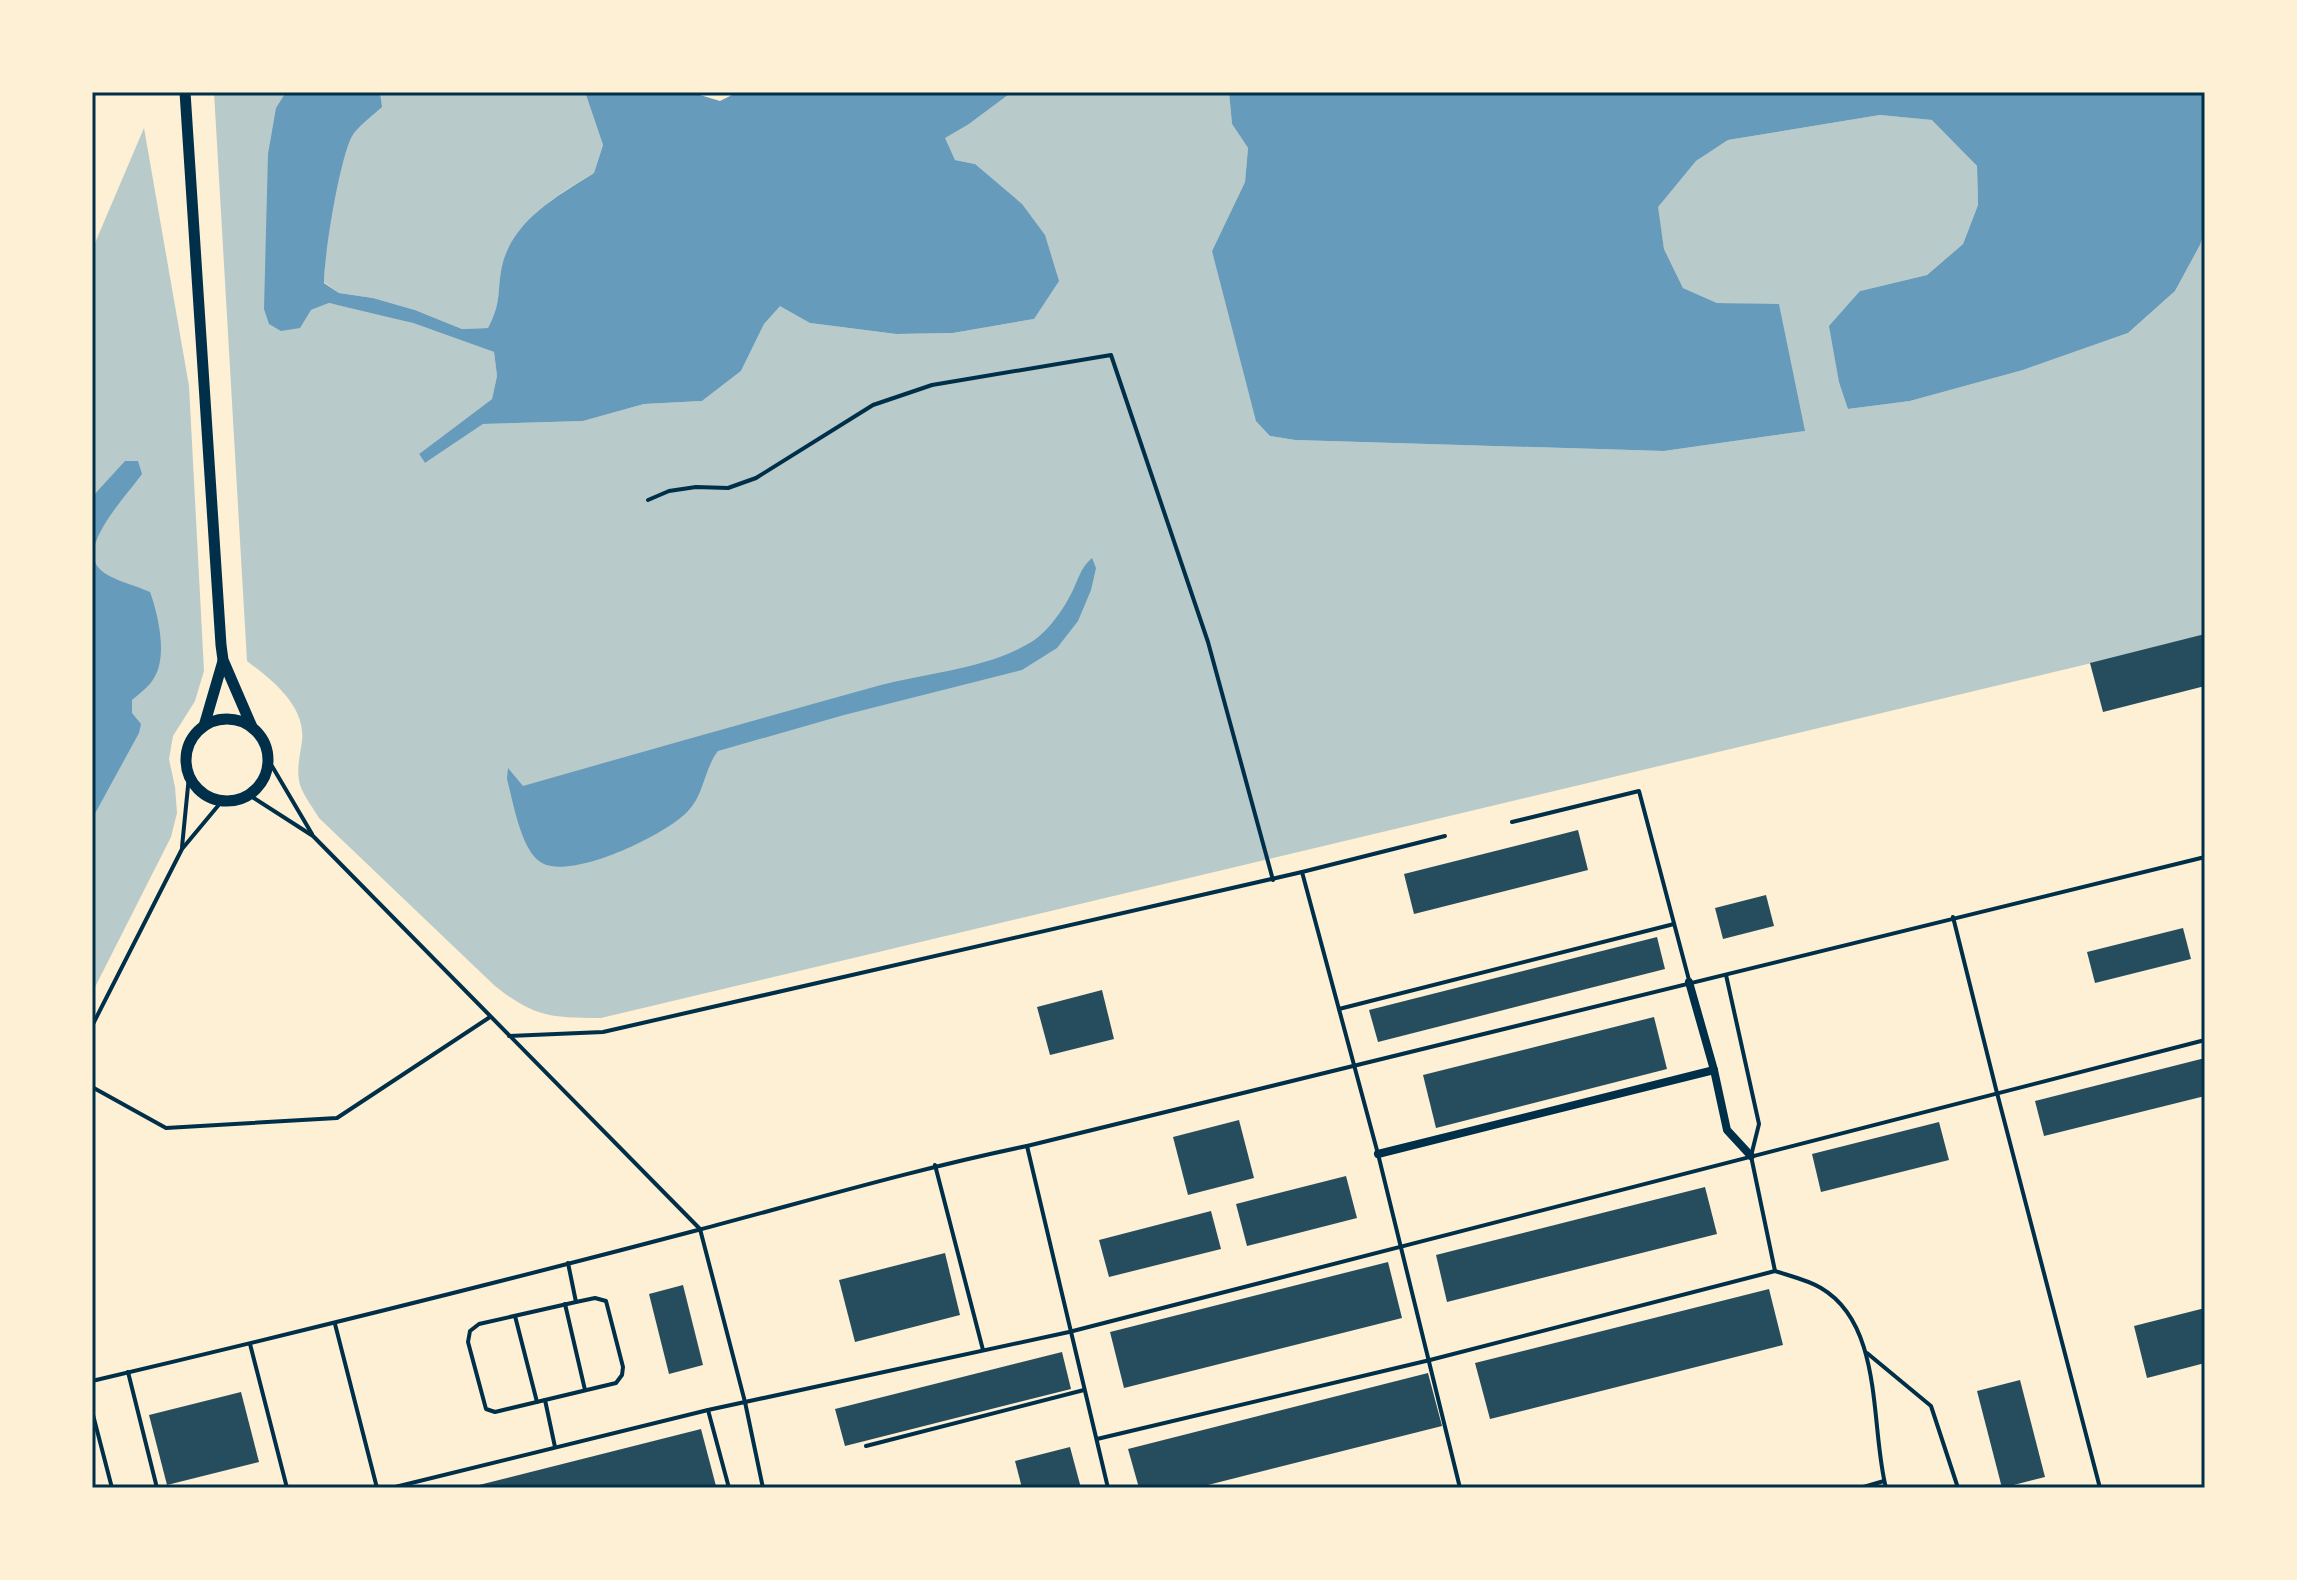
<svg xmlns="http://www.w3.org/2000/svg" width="2297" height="1580" font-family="'Roboto Serif',serif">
<rect width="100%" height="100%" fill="#fdf0d5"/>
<g fill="#b9caca">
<path d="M214,92H286L276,109L311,310L329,303L374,312L413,323L494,352L497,376L492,399L419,454L425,463L483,424L583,421L644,404L702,401L741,371L764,324L780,305L810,323L896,334L953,333L1034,319L975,164L955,160L944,137L969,124L1012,92H1229L1232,124L1248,148L1245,182L1212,251L1270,436L1295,440L1664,451L1804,431L1779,305L1717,303L1683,288L1664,249L1657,207L1696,161L1728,140L1880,115L1933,120L1977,166L1978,205L1963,244L1927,275L1860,291L1848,409L1910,401L2023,370L2128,333L2175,291L2200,245L2205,230V636L601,1018C552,1018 534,1017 495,986L319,818C313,808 304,796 300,785C296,769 300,756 302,741C306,706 272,680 247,661Z"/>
<path d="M379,92H585L603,145L594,173C559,194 514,220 503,263C496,290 503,301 488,328L462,329L415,310L373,298L339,293L324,282C324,246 337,167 353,134C360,120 374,106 379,92Z"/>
<path d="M144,128L189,386L204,671L195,701L173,736L169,759L175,787L177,813L171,837L92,993V250Z"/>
</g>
<g fill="#669bbc">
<path d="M286,92L380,93L382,107C373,115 361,124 354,133C340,153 324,256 324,283L339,293L373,298L415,310L462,329L488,328C503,300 496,289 503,262C515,219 559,195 594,173L603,145L585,92H690L720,101L738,92H1012L969,124L945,138L955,160L975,164L1022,204L1045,235L1059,281L1034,319L953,333L896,334L810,323L780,306L764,324L741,371L702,401L644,404L583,421L483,424L425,463L419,454L492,399L497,376L494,352L413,323L329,303L311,310L300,328L281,331L269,324L264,309L268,154L276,108Z"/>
<path d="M1229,92H2205V230L2200,245L2175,291L2128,333L2023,370L1910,401L1848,409L1839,382L1829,326L1860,291L1927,275L1963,244L1978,205L1977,166L1932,120L1880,115L1728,140L1696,161L1658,207L1664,249L1683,288L1717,303L1779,304L1805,431L1664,451L1295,440L1270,436L1256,421L1212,251L1245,182L1248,148L1232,124Z"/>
<path d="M125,461H138L142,474C128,494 79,544 98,567C107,579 135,585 150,592C158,614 168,656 154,678C149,687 140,693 132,700V713L141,724L139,733L92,819V497Z"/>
<path d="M1092,558L1096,568L1091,590L1078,621L1057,648L1022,670L844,715L718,751C704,769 704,795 688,811C666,835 572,880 542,863C521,852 513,801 507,779L508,768L523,786C642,752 762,718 881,685C931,672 988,669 1033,641C1048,631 1063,610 1071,594C1078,581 1080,568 1092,558Z"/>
</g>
<g fill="#264d5e">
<path d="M2205,634V686L2103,712L2090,663Z"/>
<path d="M1578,830L1588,870L1414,914L1404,874Z"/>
<path d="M1766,895L1774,926L1723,939L1715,908Z"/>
<path d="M2183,928L2191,959L2095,983L2087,952Z"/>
<path d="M1657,937L1665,969L1378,1042L1369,1010Z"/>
<path d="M1102,990L1114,1039L1050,1055L1037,1007Z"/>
<path d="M1654,1017L1667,1069L1436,1128L1423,1075Z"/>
<path d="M2205,1058V1096L2044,1136L2035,1101Z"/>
<path d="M1239,1120L1254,1178L1188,1195L1173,1137Z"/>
<path d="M1939,1122L1949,1160L1821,1192L1812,1154Z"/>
<path d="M1346,1176L1357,1218L1247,1246L1236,1204Z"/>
<path d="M1705,1187L1717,1234L1447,1302L1436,1255Z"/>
<path d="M1211,1211L1221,1249L1109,1277L1099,1240Z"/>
<path d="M945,1253L960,1315L855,1342L839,1280Z"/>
<path d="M1388,1262L1402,1318L1124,1388L1110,1332Z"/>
<path d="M683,1285L703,1365L669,1374L649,1294Z"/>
<path d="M1769,1289L1783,1345L1490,1419L1475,1363Z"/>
<path d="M2205,1308V1363L2147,1378L2134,1326Z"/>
<path d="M1062,1352L1071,1389L845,1446L835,1409Z"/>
<path d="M1428,1373L1442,1426L1196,1488H1139L1128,1449Z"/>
<path d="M2020,1380L2045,1477L2002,1488L1977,1391Z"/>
<path d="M241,1392L259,1462L167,1485L149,1415Z"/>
<path d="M701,1429L716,1486L472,1488L471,1487Z"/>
<path d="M1070,1447L1081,1488H1022L1015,1461Z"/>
</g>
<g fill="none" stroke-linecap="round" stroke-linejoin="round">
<g stroke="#003049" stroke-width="4">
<path d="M648,500L669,491L696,487L728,488L756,478L873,405L932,385L1111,355L1208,642L1273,880"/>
<path d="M269,761L312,834"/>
<path d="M249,795L313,836L700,1229L745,1402L763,1488"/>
<path d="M1512,822L1639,791L1689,980"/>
<path d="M182,847L189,776"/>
<path d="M1302,872L1445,836"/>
<path d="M1953,917L1997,1093L2100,1488"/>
<path d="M1726,975L1759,1124L1751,1156L1775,1271C1790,1276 1808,1280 1821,1288C1884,1325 1870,1426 1886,1488"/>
<path d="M1339,1009L1674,924"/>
<path d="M92,1026L182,849L222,801"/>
<path d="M509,1036L603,1032L1302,872L1378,1154L1460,1488"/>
<path d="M92,1087L166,1128L337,1118L490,1017"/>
<path d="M1027,1146L1108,1488"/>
<path d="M935,1165L983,1350"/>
<path d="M565,1304L585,1390"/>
<path d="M515,1316L537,1402"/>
<path d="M335,1324L377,1488"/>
<path d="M250,1344L287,1488"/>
<path d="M1867,1353L1931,1406L1958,1488"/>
<path d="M128,1372L157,1488"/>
<path d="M92,1381C295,1333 497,1283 698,1230C808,1201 916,1169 1027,1146L2205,857"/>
<path d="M545,1400L616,1383L622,1375L623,1367L606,1301L595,1298L576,1302L568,1263"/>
<path d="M708,1410L729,1488"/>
<path d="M92,1411L112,1488"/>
<path d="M1097,1439L1430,1360L1775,1271"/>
<path d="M866,1446L1084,1390"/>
<path d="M555,1447L545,1400L495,1412L486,1409L468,1342L470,1331L479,1324L576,1302"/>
<path d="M391,1488L708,1410L1069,1332L2205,1040"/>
<path d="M1860,1488L1884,1481"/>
</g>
<g stroke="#003049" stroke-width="8">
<path d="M1689,982L1714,1070L1727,1130L1751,1156"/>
<path d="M1378,1154L1714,1070"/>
</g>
<g stroke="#003049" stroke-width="11">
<path d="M185,92L221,645L223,660L252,727"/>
<circle cx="227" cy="760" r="41"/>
<path d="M204,726L223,661"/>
</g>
</g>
<rect width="2297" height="1580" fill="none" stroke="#fdf0d5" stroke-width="188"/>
<rect x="94" y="94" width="2109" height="1392" fill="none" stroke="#003049" stroke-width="3"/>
</svg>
